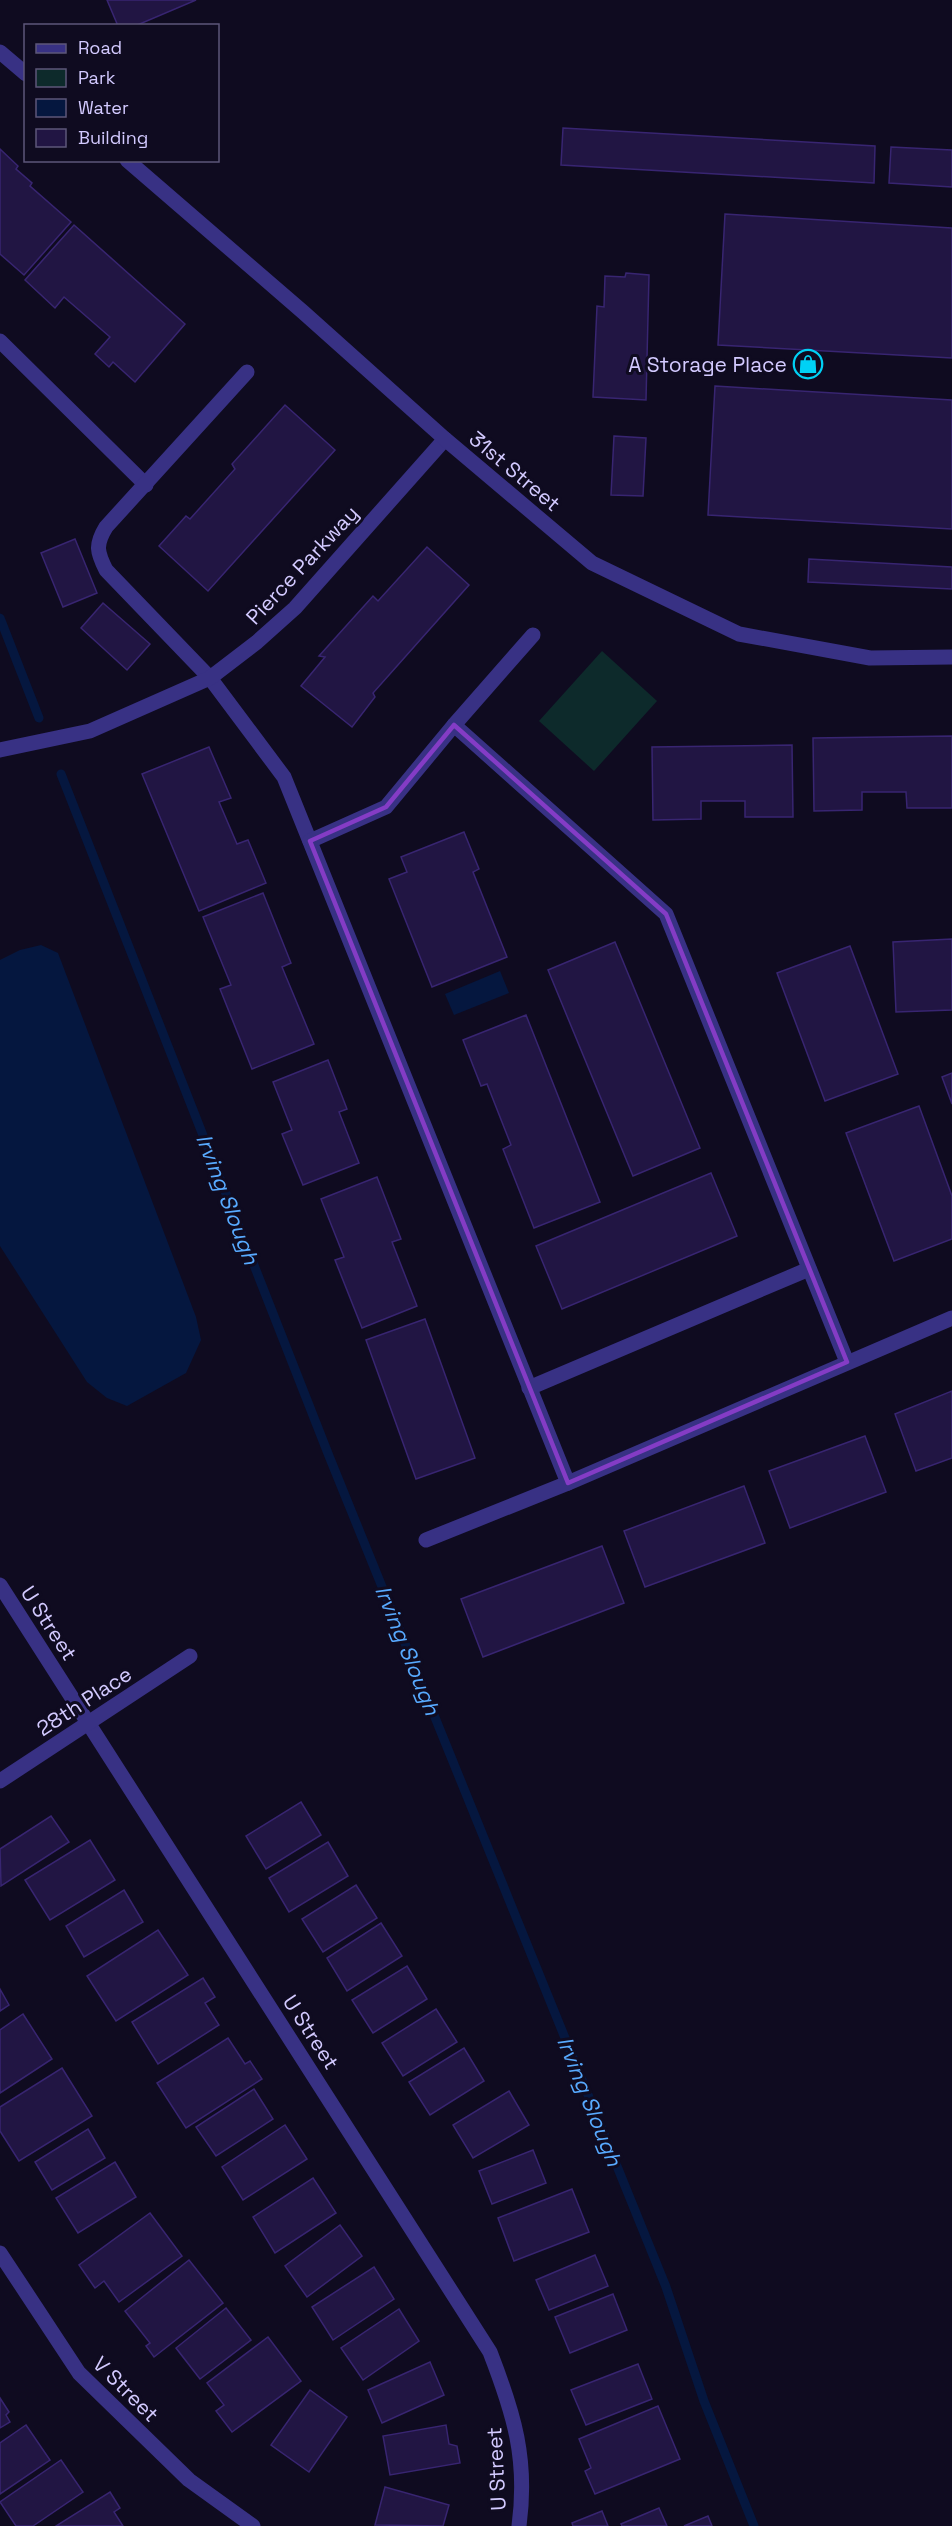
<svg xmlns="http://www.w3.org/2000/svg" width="952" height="2526" font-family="'Space Grotesk',sans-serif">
<rect width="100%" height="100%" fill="#0f0b20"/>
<path fill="#0d2a2b" d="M602,651L657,701L594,771L539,721Z"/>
<g fill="#05173f">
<path d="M41,945L58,953L196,1317L201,1340L186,1373L127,1406L107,1398L87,1382L0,1246V960L20,950Z"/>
<path d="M500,971L509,993L454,1015L445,994Z"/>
</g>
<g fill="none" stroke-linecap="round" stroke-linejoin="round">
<g stroke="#05173f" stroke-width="9">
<path d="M0,618L39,718"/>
<path d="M61,774L329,1456L666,2287L704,2401L754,2526"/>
</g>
</g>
<g fill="#211543" stroke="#382571" stroke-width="1.5">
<path d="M107,0H196L135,26H118Z"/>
<path d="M563,128L875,146L874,183L561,165Z"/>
<path d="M891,147L952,150V187L889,183Z"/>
<path d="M0,149L18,166L16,169L32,183L30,186L71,222L24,275L0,254Z"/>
<path d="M725,214L952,228V358L718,345Z"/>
<path d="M74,225L185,324L135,382L113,362L109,367L95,354L110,337L64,297L55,308L25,280Z"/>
<path d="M626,273L649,275L646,400L593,397L597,306L604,307L605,276L625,277Z"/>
<path d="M715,386L952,400V529L708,515Z"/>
<path d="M285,405L335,450L208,591L159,546L186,516L190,519L235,469L232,464Z"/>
<path d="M614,436L646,438L643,496L611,495Z"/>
<path d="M75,539L97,593L63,607L41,553Z"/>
<path d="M427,547L469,585L373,693L375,697L352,727L301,686L325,657L319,656L373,596L378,601Z"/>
<path d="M809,559L952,567V589L808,582Z"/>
<path d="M103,603L150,644L127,670L81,628Z"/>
<path d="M952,736V808H907L906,792H862V810L814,811L813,738Z"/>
<path d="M792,745L793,817H745V801H701V819L653,820L652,747Z"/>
<path d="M209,747L231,798L219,802L237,844L248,840L266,883L199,911L142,774Z"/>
<path d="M464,832L479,869L473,872L507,957L432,987L389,879L407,872L401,857Z"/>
<path d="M263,893L291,963L282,967L314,1044L252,1069L220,989L231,985L203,917Z"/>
<path d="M952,939V1010L896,1012L893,942Z"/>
<path d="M615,942L700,1148L633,1176L548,970Z"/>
<path d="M850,946L898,1074L825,1101L777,973Z"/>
<path d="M526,1015L600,1202L534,1228L503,1149L511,1145L487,1084L481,1086L463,1040Z"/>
<path d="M328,1060L347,1109L339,1112L359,1163L303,1185L282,1134L292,1130L273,1082Z"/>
<path d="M952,1073V1104L942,1077Z"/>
<path d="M919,1106L952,1196V1239L894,1261L846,1133Z"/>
<path d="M711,1173L737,1236L562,1309L536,1246Z"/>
<path d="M377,1177L401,1239L392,1242L417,1306L362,1328L335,1260L344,1257L321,1199Z"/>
<path d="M425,1319L475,1458L416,1479L366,1340Z"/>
<path d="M952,1391V1458L916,1471L895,1414Z"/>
<path d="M865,1436L886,1492L790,1528L769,1471Z"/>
<path d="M744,1486L765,1543L645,1587L624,1531Z"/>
<path d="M602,1546L624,1603L483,1657L461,1599Z"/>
<path d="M301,1802L321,1835L266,1869L246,1836Z"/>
<path d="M51,1816L69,1842L1,1886L0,1849Z"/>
<path d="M90,1840L115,1880L50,1920L25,1880Z"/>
<path d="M328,1842L348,1876L289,1912L269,1878Z"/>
<path d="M356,1885L377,1918L323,1952L302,1919Z"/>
<path d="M124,1890L143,1922L84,1957L66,1926Z"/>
<path d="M381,1923L402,1956L347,1991L327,1958Z"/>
<path d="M158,1930L188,1975L116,2021L87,1976Z"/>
<path d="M407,1966L427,1999L373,2033L352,2000Z"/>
<path d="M203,1978L215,1997L205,2003L219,2025L158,2064L132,2022Z"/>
<path d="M0,1989L9,2005L0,2011Z"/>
<path d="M436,2009L457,2042L403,2076L382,2043Z"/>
<path d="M23,2014L52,2059L0,2093V2030Z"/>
<path d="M228,2038L245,2064L250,2061L262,2079L186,2128L157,2083Z"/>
<path d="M464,2048L484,2081L430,2115L409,2082Z"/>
<path d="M62,2068L92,2116L19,2161L0,2131V2107Z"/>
<path d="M254,2089L273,2119L216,2156L196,2127Z"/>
<path d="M509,2091L529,2125L473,2158L453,2125Z"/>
<path d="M285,2125L307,2159L243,2200L222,2167Z"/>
<path d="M88,2129L105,2158L52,2190L35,2162Z"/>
<path d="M533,2150L546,2183L492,2204L479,2171Z"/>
<path d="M115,2162L136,2197L78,2233L56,2198Z"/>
<path d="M313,2178L336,2213L275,2253L253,2217Z"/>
<path d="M572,2189L589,2232L514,2261L498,2218Z"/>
<path d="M150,2213L182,2256L119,2302L104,2281L95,2288L79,2265Z"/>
<path d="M340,2225L362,2256L307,2297L285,2266Z"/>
<path d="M595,2255L608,2286L549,2310L536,2280Z"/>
<path d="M189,2260L223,2303L154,2357L146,2346L150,2343L125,2311Z"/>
<path d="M374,2267L394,2299L333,2340L312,2307Z"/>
<path d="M613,2294L627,2330L570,2353L555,2317Z"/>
<path d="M226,2308L251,2340L200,2379L176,2348Z"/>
<path d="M399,2309L419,2341L363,2380L341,2348Z"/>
<path d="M268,2337L301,2381L232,2432L216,2411L224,2405L207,2383Z"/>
<path d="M430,2362L444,2395L382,2423L368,2390Z"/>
<path d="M638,2364L652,2399L586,2425L571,2390Z"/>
<path d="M310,2390L347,2417L309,2472L271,2445Z"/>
<path d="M0,2398L9,2412L6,2415L10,2422L0,2428Z"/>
<path d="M658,2406L680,2459L595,2494L585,2471L591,2468L579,2439Z"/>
<path d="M26,2425L50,2460L0,2494V2443Z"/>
<path d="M446,2425L449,2444L457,2446L460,2463L390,2475L383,2436Z"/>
<path d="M61,2460L83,2492L33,2526H16L0,2502Z"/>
<path d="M385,2487L449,2505L443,2526L375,2525Z"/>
<path d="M110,2492L120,2508L114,2512L123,2526H56Z"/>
<path d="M659,2508L667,2526H622L621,2524Z"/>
<path d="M602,2511L608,2526H573L572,2523Z"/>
<path d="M708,2516L712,2526H684Z"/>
</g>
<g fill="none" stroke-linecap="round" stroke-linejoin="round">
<g stroke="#383184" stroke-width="15">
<path d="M0,341L146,485"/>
<path d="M247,372L106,527C95,545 97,552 106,570L210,678L284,777L568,1483"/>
<path d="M454,725L666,914L847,1362"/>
<path d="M0,750L90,731L210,678L257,642L295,608L445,439"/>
<path d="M310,841L386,807L454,725L533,635"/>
<path d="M529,1388L809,1269"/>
<path d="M426,1540L568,1483L952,1318"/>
<path d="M0,1585L490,2352C514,2414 528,2459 519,2526"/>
<path d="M0,1781L190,1656"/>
</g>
<g stroke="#383184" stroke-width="15">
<path d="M0,52L26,74"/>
<path d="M127,160L303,312L445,439L592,563L739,634L870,658L952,657"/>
<path d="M0,2253L79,2373L189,2480L253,2526"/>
</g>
</g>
<path fill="none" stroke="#843cc5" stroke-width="4.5" stroke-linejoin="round" d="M454,725L666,914L847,1362L568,1483L310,841L386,807Z"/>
<defs>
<g id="shop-ring" transform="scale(1.5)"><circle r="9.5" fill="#0f0b20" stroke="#00d1f5" stroke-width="1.5"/><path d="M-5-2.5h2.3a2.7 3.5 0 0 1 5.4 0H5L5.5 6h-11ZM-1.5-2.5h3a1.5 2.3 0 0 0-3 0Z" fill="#00d1f5"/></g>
</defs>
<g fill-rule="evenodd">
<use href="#shop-ring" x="808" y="364"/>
</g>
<g text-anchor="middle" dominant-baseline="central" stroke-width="6" stroke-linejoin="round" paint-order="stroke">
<g font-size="21" fill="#d3caff" stroke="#0f0b20" text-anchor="end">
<text x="787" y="364">A Storage Place</text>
</g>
<g font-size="21" fill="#d3caff" stroke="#0f0b20">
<text transform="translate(515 471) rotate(40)">31st Street</text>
<text transform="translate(302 565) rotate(-47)">Pierce Parkway</text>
<text transform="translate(49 1623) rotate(57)">U Street</text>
<text transform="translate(84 1701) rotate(-33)">28th Place</text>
<text transform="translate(311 2032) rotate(57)">U Street</text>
<text transform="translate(126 2389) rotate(45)">V Street</text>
<text transform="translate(496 2469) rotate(-93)">U Street</text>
</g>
<g font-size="22" font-style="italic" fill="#58aaff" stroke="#0f0b20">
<text transform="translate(228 1199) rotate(69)">Irving Slough</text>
<text transform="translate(408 1650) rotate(68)">Irving Slough</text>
<text transform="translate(590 2101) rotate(68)">Irving Slough</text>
</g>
</g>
<rect x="24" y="24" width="195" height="138" fill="#0f0b20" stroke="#5d5779" stroke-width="1.5"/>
<rect x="36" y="44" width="30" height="9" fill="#383184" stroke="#5d5779" stroke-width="1.5"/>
<text x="78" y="54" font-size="18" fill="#d3caff">Road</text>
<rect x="36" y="69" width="30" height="18" fill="#0d2a2b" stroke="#5d5779" stroke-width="1.5"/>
<text x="78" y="84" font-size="18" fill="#d3caff">Park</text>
<rect x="36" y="99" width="30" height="18" fill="#05173f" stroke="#5d5779" stroke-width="1.5"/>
<text x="78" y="114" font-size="18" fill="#d3caff">Water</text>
<rect x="36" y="129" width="30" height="18" fill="#211543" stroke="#5d5779" stroke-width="1.5"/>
<text x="78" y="144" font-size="18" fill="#d3caff">Building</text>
</svg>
